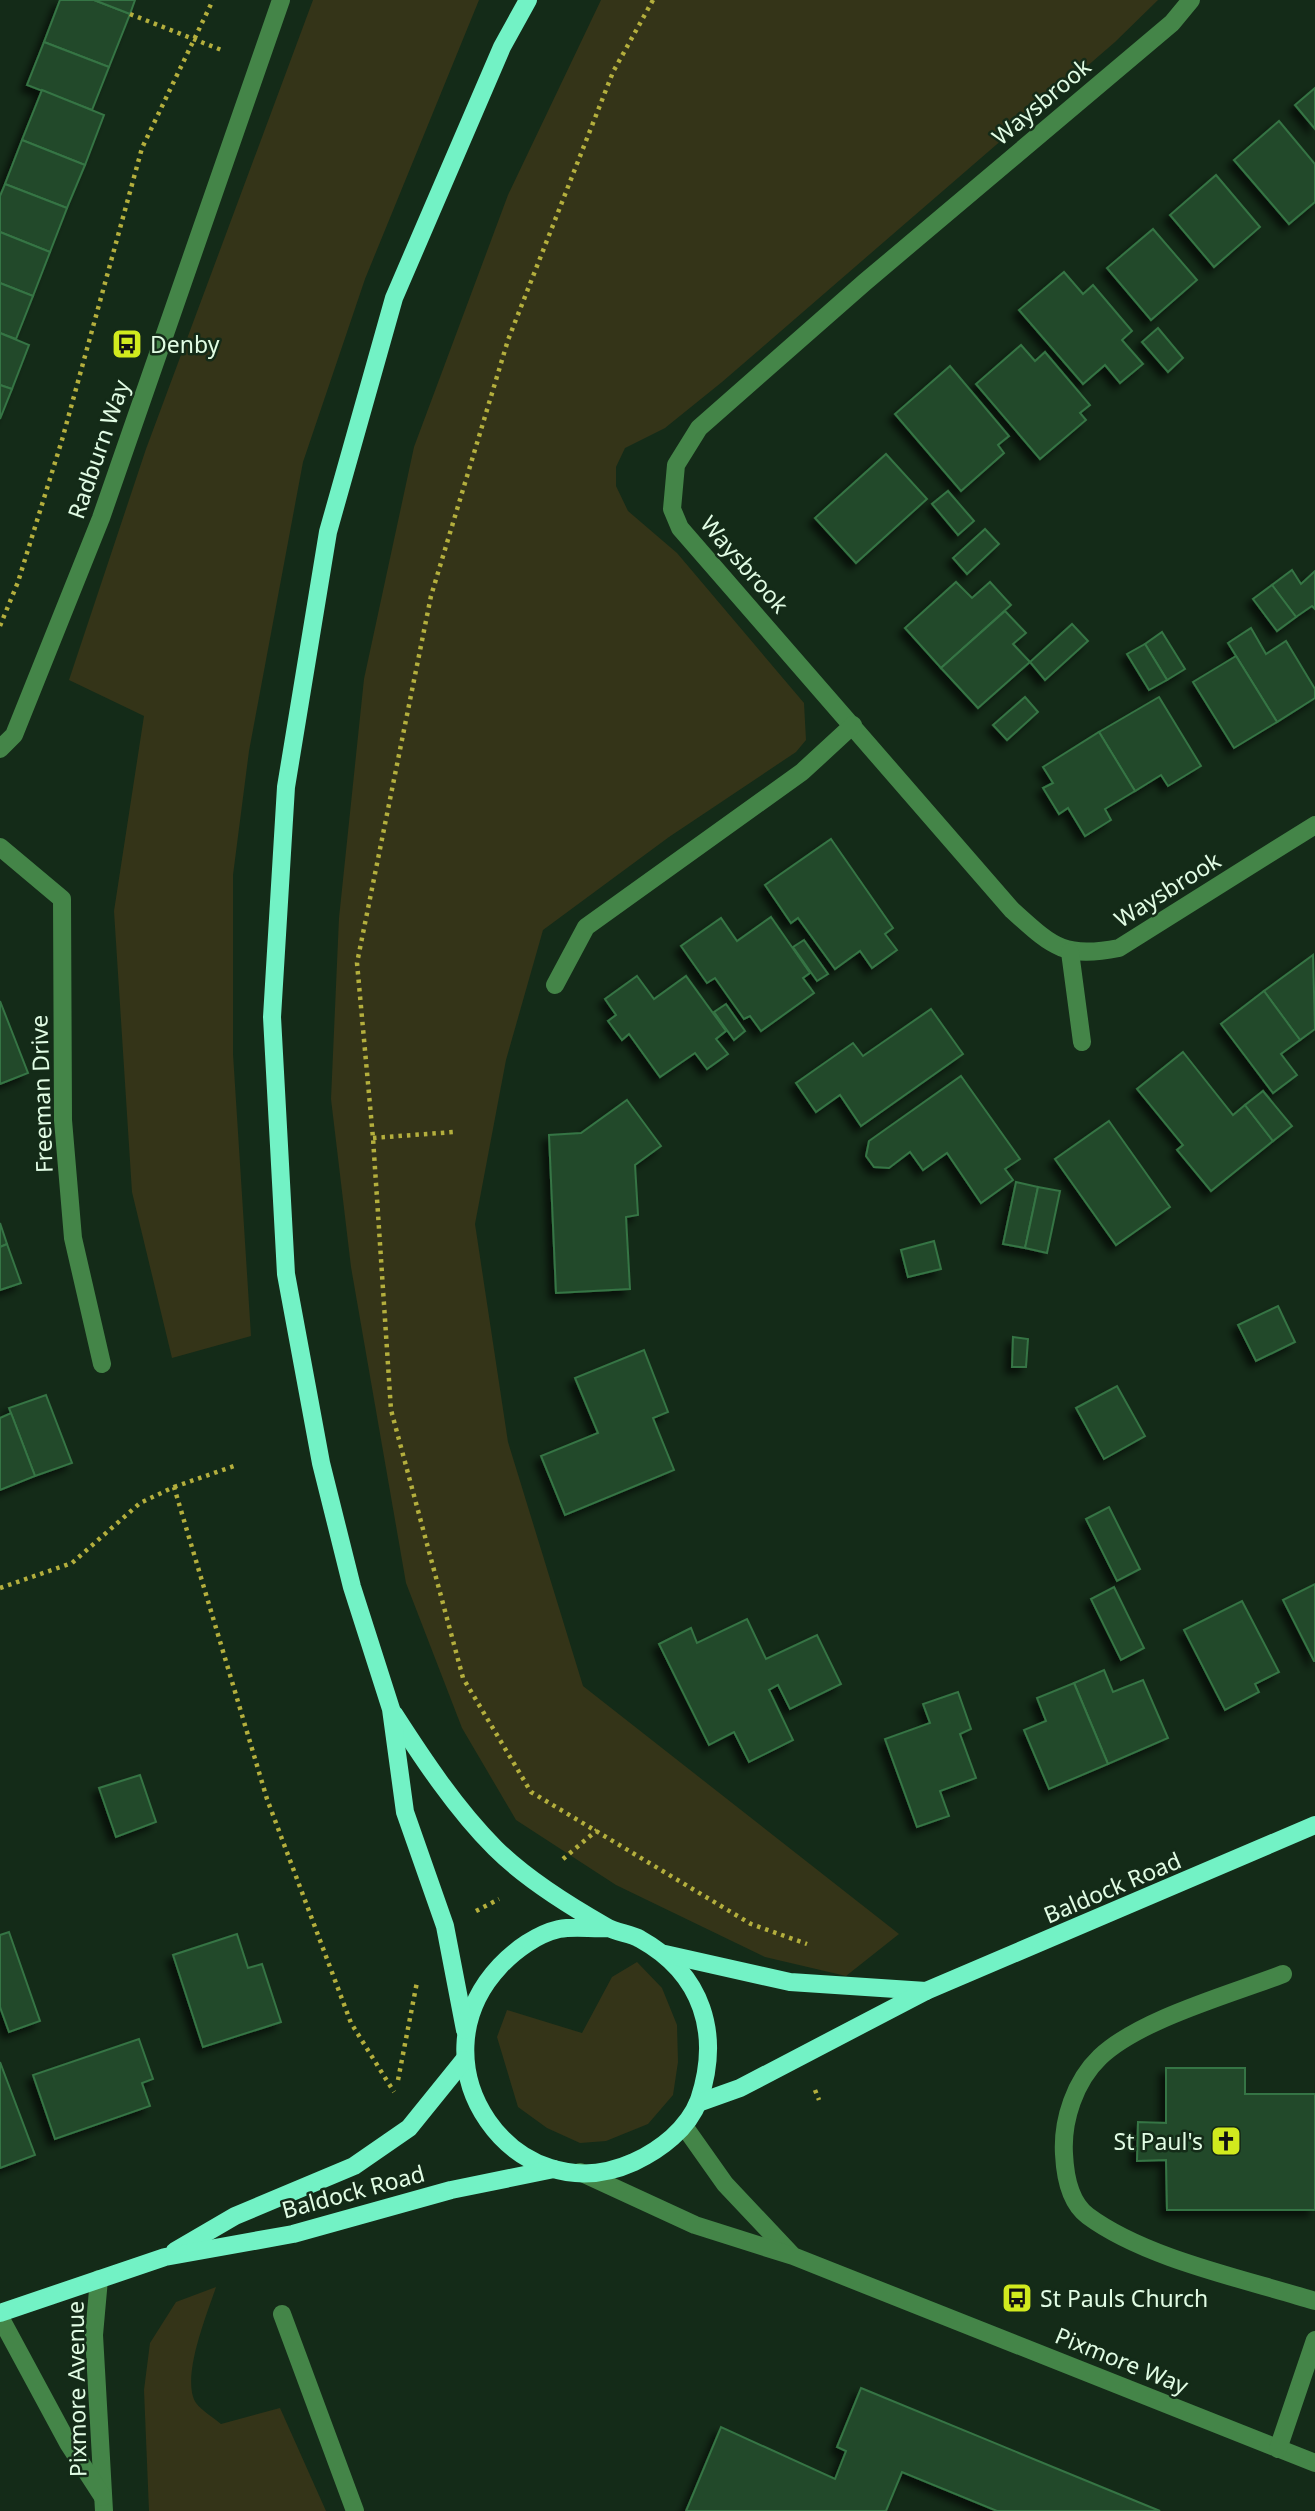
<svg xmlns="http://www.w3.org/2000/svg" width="1315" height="2511" font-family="'Noto Sans',sans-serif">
<defs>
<filter id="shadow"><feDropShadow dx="-6" dy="6" stdDeviation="3.5" flood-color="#0009"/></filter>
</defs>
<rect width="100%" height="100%" fill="#142b18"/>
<g fill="#343418">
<path d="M313,0H479L365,279L303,462L249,751L233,875V1054L251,1336L172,1358L132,1192L114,911L144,716L69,680L146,449Z"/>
<path d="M601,0H1158L1115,42L722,382L665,428L625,448L616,467V486L628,511L677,553L804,703L806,740L796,752L669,837L543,930L506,1060L475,1224L508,1442L583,1686L899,1934L846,1976L765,1957L616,1885L516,1820L462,1728L406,1583L351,1267L331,1099L339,918L364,679L414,447L508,195Z"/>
<path d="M637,1962L662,1988L677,2025L678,2062L673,2095L648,2124L606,2141L580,2143L547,2128L518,2107L497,2037L507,2010L582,2033L612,1977Z"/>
<path d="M216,2287C208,2312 180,2378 196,2403C202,2411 214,2418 221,2424L280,2408L326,2511H149L144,2390L150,2343L176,2302Z"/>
</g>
<g fill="#224a2b" stroke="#367444" stroke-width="2" filter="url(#shadow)">
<path d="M60,0H94L130,14L109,67L44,42Z"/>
<path d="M94,0H135L130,14Z"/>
<path d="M44,42L109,67L92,110L27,85Z"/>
<path d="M1315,88V129L1295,105Z"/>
<path d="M42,90L104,115L85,165L22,140Z"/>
<path d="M1279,121L1315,164V202L1289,224L1234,160Z"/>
<path d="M22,140L85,165L67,208L5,184Z"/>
<path d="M1216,175L1260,227L1214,267L1170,215Z"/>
<path d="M5,184L67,208L50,252L0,232V196Z"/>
<path d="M1153,229L1197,280L1151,320L1107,268Z"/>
<path d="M0,232L50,252L33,296L0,283Z"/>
<path d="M1064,272L1083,294L1093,285L1132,331L1122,340L1143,364L1120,383L1105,365L1083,384L1019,310Z"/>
<path d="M0,283L33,296L16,339L0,333Z"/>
<path d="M1158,328L1183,358L1168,372L1142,342Z"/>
<path d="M0,333L29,345L12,389L0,385Z"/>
<path d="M1021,345L1035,361L1045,352L1090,405L1080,413L1086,420L1040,459L976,384Z"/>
<path d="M950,366L1009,436L998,445L1004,453L961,491L895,414Z"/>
<path d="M0,385L12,389L0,419Z"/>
<path d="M886,454L927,499L856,563L815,518Z"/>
<path d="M948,491L974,521L958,535L932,504Z"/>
<path d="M985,529L999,544L967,574L953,558Z"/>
<path d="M1292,570L1301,584L1315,571V609L1312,606L1296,617L1272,585Z"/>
<path d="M956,582L972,598L990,582L1011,605L941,668L905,628Z"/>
<path d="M1272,585L1296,617L1277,631L1253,599Z"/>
<path d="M1005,611L1026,633L1013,644L1030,662L978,708L941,668Z"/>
<path d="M1072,624L1088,641L1045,680L1030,662Z"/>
<path d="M1251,628L1266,654L1286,641L1315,689V698L1277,722L1228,643Z"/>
<path d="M1162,632L1185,669L1167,680L1145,644Z"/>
<path d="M1145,644L1167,680L1149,690L1127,654Z"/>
<path d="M1236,656L1277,722L1234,748L1193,682Z"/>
<path d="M1025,697L1038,712L1007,740L993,725Z"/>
<path d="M1159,697L1201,766L1168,786L1161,775L1135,791L1099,732Z"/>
<path d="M1099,732L1135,791L1105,809L1111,820L1085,836L1068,808L1059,814L1043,788L1053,783L1043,767Z"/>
<path d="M831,839L893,928L885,934L897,950L872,968L860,951L835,969L798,918L791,923L765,885Z"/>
<path d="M771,917L810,973L803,978L814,993L761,1031L750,1016L744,1019L715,978L707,983L681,946L721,918L737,941Z"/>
<path d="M804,940L828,974L817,981L793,947Z"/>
<path d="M1313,955L1315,1029L1300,1040L1264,991Z"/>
<path d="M637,976L654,999L686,976L726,1031L716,1039L728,1054L707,1069L695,1053L660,1077L629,1034L622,1040L608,1021L616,1015L605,999Z"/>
<path d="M1264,991L1300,1040L1281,1054L1297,1075L1273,1093L1221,1024Z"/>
<path d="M0,1001L28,1073L0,1084Z"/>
<path d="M726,1004L745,1031L734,1040L714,1012Z"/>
<path d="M931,1009L963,1054L861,1126L840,1095L816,1112L796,1083L853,1043L863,1056Z"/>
<path d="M1183,1052L1233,1115L1245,1105L1273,1141L1211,1191L1177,1150L1183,1145L1137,1089Z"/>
<path d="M961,1076L1020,1159L1005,1169L1013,1180L981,1203L947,1153L923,1170L910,1152L889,1168L874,1167L866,1156L869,1141Z"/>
<path d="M1263,1091L1292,1126L1273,1141L1245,1105Z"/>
<path d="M627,1100L661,1146L635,1165L638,1215L626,1217L630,1289L556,1293L549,1135L581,1133Z"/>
<path d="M1109,1121L1170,1207L1116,1245L1055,1159Z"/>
<path d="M1016,1182L1038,1187L1025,1248L1003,1244Z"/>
<path d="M1038,1187L1060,1191L1047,1253L1025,1248Z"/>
<path d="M0,1223L7,1244L0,1247Z"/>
<path d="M934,1241L941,1269L908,1277L901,1250Z"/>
<path d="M7,1244L21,1283L0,1290V1247Z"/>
<path d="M1278,1306L1295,1342L1256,1361L1238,1325Z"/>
<path d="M1013,1337L1028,1339L1026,1367H1012Z"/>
<path d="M644,1350L668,1412L653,1418L674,1470L565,1515L541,1456L598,1433L575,1378Z"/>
<path d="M1117,1386L1145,1436L1104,1459L1076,1408Z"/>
<path d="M46,1395L72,1463L35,1476L9,1408Z"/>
<path d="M11,1413L35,1476L0,1490V1418Z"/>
<path d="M1109,1507L1140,1569L1117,1581L1086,1519Z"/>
<path d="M1315,1584V1661H1314L1283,1600Z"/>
<path d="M1114,1587L1144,1648L1121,1660L1091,1599Z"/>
<path d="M1242,1601L1279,1672L1255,1684L1259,1692L1225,1710L1184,1630Z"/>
<path d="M747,1619L766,1659L817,1635L841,1684L790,1709L778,1685L769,1690L793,1740L749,1762L734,1732L709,1745L659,1644L691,1628L697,1643Z"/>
<path d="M1104,1670L1113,1692L1143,1680L1168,1738L1108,1764L1074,1683Z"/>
<path d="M1074,1683L1108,1764L1049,1789L1024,1730L1046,1721L1037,1698Z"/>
<path d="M958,1692L971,1729L960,1734L976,1778L940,1791L949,1816L917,1827L885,1739L930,1723L923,1704Z"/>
<path d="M140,1775L156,1822L116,1837L99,1788Z"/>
<path d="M9,1932L40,2021L9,2032L0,2007V1935Z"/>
<path d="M237,1934L248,1968L262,1964L281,2022L203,2047L173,1955Z"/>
<path d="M139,2039L153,2079L142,2083L150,2106L55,2139L33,2075Z"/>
<path d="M0,2062L35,2155L0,2168Z"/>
<path d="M1166,2068H1245V2094H1315V2210H1167L1166,2160L1137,2161L1138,2122L1166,2123Z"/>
<path d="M861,2388L1160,2511H997L902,2472L886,2511H686L721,2427L835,2479L846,2451L837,2447Z"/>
</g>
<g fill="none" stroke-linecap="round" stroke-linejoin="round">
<g stroke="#b4af3d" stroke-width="4.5" stroke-dasharray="3.5 5" stroke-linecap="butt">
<path d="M653,0L613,72L508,340L431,596L357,963L373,1138L391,1410L463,1678L531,1792L751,1924L807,1944"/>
<path d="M130,14L224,51"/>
<path d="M0,626L18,582L62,440L142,148L213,0"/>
<path d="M373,1138L454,1132"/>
<path d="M174,1487L237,1465"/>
<path d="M0,1588L72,1563L140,1503L174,1487L267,1799L351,2023L394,2092"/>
<path d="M563,1859L597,1830"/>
<path d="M476,1911L499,1899"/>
<path d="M398,2080L417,1982"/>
<path d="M815,2090L819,2100"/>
</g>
<g stroke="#448548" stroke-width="18">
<path d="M1191,0L1172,23L865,282L699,428L676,465L672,509L680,528L1012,910C1052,946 1063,959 1119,948L1315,825"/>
<path d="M0,749L14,735L101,518L281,0"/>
<path d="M0,847L62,899L63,1120L73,1238L102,1364"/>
<path d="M1070,952L1082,1042"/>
<path d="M555,985L586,927L802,772L853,725"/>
<path d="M1283,1974C1231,1994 1140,2019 1100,2057C1075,2081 1062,2120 1064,2154C1065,2175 1069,2202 1088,2216C1146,2259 1245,2279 1315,2301"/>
<path d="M684,2126L725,2184L791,2254"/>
<path d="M580,2172L695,2225L793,2256L1315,2463"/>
<path d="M99,2279L94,2335L104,2511"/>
<path d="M282,2314L355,2511"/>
<path d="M0,2317L68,2443L103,2497"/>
<path d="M1278,2449L1315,2340"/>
</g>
<g stroke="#72f2c5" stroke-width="18">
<path d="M394,1714C423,1759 456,1809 495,1848C525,1878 568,1905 605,1926C616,1933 630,1933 640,1939C703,1974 721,2034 699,2100C688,2129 660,2150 634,2162C515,2216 408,2064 500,1966C515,1950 537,1934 559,1929C574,1926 592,1929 608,1928"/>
<path d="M665,1954L790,1982L926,1991"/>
<path d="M465,2030L445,1926L405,1812L391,1709L352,1587L321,1463L286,1274L272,1017L286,787L328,532L394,298L502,47L528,0"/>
<path d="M698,2103L740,2088L926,1991L1315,1825"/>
<path d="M175,2251L235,2216L354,2166L409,2128L464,2060"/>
<path d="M0,2313L165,2257L293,2234L451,2190L554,2169"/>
</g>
</g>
<defs>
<g id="bus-square" transform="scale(1.575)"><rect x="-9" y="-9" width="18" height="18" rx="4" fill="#d1ea1e" stroke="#142b18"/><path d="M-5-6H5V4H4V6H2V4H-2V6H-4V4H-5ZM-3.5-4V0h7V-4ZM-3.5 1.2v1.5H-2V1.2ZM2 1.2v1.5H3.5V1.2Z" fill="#111"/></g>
<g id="church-square" transform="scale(1.575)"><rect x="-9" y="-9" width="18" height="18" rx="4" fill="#d1ea1e" stroke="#142b18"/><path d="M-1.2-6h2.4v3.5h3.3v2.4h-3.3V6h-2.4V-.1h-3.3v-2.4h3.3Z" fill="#111"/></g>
</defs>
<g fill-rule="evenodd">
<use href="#bus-square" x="127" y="344"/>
<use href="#church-square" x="1226" y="2141"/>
<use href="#bus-square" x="1017" y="2298"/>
</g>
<g text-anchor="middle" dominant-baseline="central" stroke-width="5" stroke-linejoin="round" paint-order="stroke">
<g font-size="23" fill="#e1fce4" stroke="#142b18">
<text transform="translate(1041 101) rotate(-40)">Waysbrook</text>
<text transform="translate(98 449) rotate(-71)">Radburn Way</text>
<text transform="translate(745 564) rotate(49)">Waysbrook</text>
<text transform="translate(1167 889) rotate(-32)">Waysbrook</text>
<text transform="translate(41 1094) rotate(-92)">Freeman Drive</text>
<text transform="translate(1112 1887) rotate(-23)">Baldock Road</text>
<text transform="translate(353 2191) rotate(-15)">Baldock Road</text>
<text transform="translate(1122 2360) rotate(22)">Pixmore Way</text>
<text transform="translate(76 2389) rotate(-91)">Pixmore Avenue</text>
</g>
<g font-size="23" fill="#e1fce4" stroke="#142b18" text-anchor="start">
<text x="150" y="344">Denby</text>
<text x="1203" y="2141" text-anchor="end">St Paul's</text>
<text x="1040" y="2298">St Pauls Church</text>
</g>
</g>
</svg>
